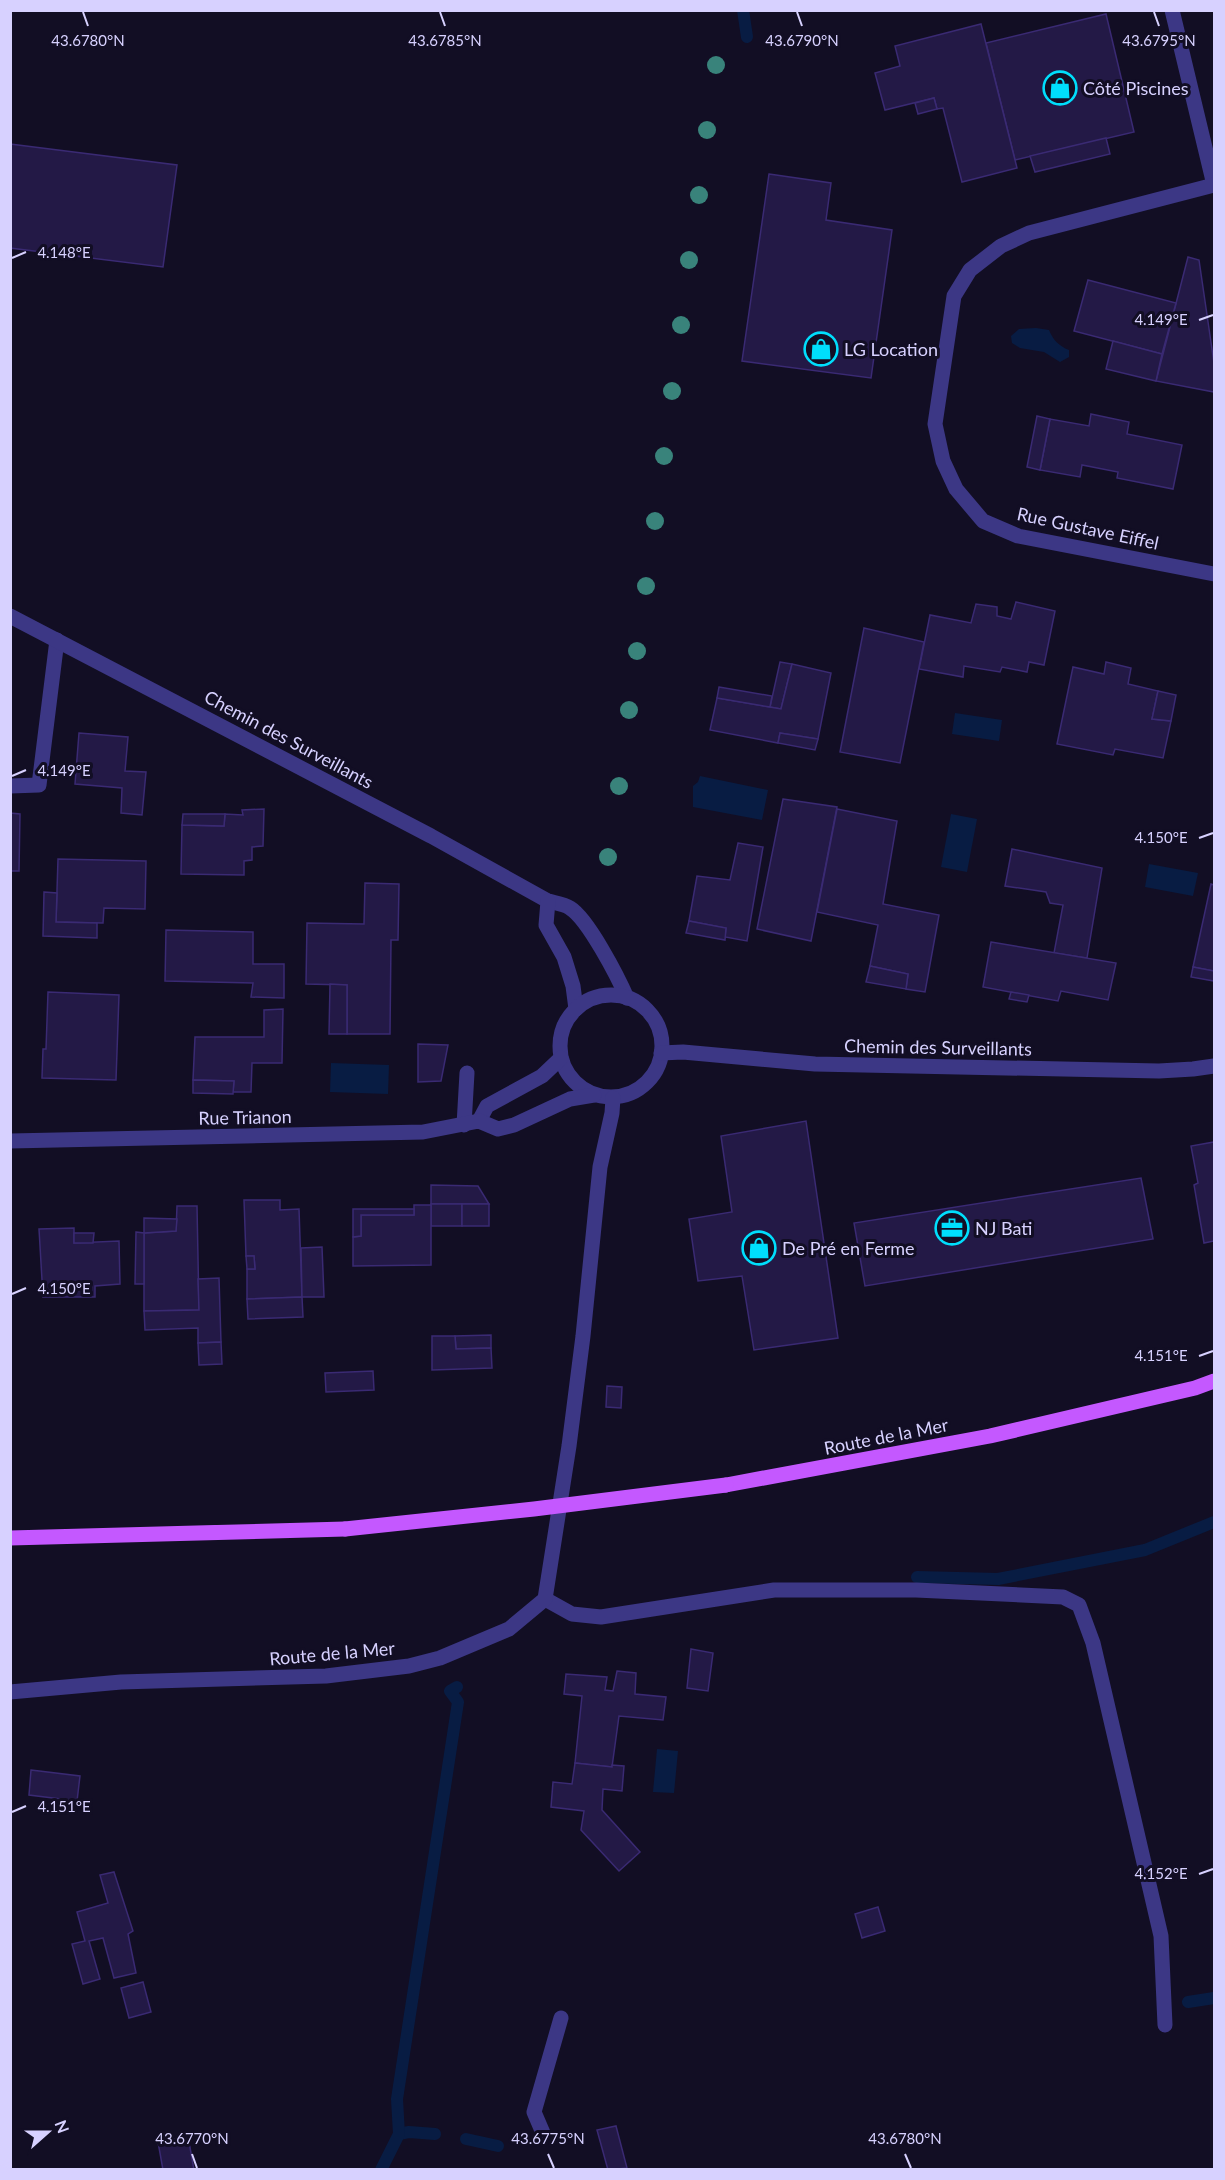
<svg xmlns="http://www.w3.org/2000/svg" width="1225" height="2180" font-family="Lato,sans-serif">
<rect width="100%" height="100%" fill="#120e24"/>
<g fill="#081c43">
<path d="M1036,328L1049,330C1053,340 1059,346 1069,350V357L1060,362L1044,352L1020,348L1012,343L1011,336L1019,329Z"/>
<path d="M955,713L1002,720L999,741L952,734Z"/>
<path d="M700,776L768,790L762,820L693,807V786L698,782Z"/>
<path d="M951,814L977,819L967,872L941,867Z"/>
<path d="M1149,864L1198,873L1193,896L1145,887Z"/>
<path d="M331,1063L389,1065L388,1094L330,1092Z"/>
<path d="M657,1749L678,1751L674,1793L653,1792Z"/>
</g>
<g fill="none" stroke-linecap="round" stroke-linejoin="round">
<g stroke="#081c43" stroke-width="12">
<path d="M743,10L747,37"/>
<path d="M917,1577L998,1579L1145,1550L1214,1522"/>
<path d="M1188,2002L1214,1998"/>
<path d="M399,2134L409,2132L435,2134"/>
<path d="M466,2139L498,2146"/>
<path d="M381,2170L399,2134L397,2099L458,1702L450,1691L457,1687"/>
</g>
</g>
<g fill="#231946" stroke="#3a2a73" stroke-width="1.5">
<path d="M1106,14L1134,132L1015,160L986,43Z"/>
<path d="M981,24L1017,168L962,182L943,108L937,109L934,98L885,110L875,73L900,66L895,46Z"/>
<path d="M934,98L937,109L918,114L915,103Z"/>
<path d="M1106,138L1110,154L1035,172L1030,156Z"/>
<path d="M10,144L177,165L163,267L10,248Z"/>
<path d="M769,174L831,183L826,220L892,230L871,378L742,361Z"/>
<path d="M1188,257L1199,260L1214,363V392L1156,381Z"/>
<path d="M1088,280L1176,303L1162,354L1074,331Z"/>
<path d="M1113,341L1162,354L1156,381L1106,369Z"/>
<path d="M1091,414L1129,422L1127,434L1182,445L1173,489L1117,478L1118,472L1082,465L1080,477L1040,470L1050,419L1089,426Z"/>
<path d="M1037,416L1050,419L1040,470L1027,467Z"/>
<path d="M1016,602L1055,611L1044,665L1029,662L1027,672L1002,667L1000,672L964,666L963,677L919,669L930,615L971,623L976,604L997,607V616L1011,619Z"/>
<path d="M864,628L924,642L900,763L840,752Z"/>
<path d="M780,662L792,664L781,709L770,707Z"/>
<path d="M1106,662L1131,668L1128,684L1158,691L1152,719L1171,721L1163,758L1115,749L1113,755L1057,744L1073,667L1104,674Z"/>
<path d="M792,664L831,673L818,739L780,733L778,743L710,730L717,698L781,709Z"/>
<path d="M719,687L772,696L770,707L717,698Z"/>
<path d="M1158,691L1176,695L1171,721L1152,719Z"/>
<path d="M79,733L128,737L125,771L146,772L142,815L121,813L122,788L75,784Z"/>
<path d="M780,733L818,739L815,750L778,743Z"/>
<path d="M783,799L837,807L811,941L757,929Z"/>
<path d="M264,809L263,846L252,847V860L244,861V875L181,874L182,825L224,826L225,814L243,815L242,810Z"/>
<path d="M837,809L897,821L883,904L939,915L925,992L906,989L908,974L870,966L878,925L817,912Z"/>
<path d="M10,813L20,814L19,871H10Z"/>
<path d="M183,814H225L224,826L182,825Z"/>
<path d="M738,843L763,847L747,941L725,937L726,928L689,921L697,876L730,880Z"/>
<path d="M1012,849L1102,868L1087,958L1054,953L1063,905L1050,903L1046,892L1005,886Z"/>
<path d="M58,859L146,861L145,909L104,908L103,923L56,922Z"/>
<path d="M365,883L399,884L398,940H391L390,1034H347V985L306,984L307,923L364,924Z"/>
<path d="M1211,884L1214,885V971L1193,967Z"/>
<path d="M44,892L57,893L56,922L97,923V938L43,936Z"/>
<path d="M689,921L726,928L725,940L686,933Z"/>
<path d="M166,930L253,932V964H284V998L251,997L253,983L165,981Z"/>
<path d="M991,942L1116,963L1108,1000L1061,991L1058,1001L983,987Z"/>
<path d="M870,966L908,974L906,989L866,982Z"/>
<path d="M1193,967L1214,971V981L1191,977Z"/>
<path d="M330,984L347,985V1034H329Z"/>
<path d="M48,992L119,995L116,1080L42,1078L43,1049H46Z"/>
<path d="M1011,992L1029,995L1027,1002L1009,999Z"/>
<path d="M283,1009L282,1063H252L251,1092H233L234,1081L193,1080L195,1037H264V1010Z"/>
<path d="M418,1044L448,1045L441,1081L418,1082Z"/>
<path d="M193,1080L234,1081L233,1094L193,1093Z"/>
<path d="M806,1121L838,1338L754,1350L742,1276L698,1281L689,1219L732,1212L721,1136Z"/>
<path d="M1214,1142V1241L1204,1243L1194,1185L1198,1183L1191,1146Z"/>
<path d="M1141,1178L1153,1239L865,1286L854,1223Z"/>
<path d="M431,1185L478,1186L489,1204H431Z"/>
<path d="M244,1200H280V1210L299,1209L302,1297L247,1299V1269H255L254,1256H246Z"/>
<rect x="431" y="1204" width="31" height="22"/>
<rect x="462" y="1204" width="27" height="22"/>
<path d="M414,1205H431V1265L353,1266V1237L361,1236V1215H414Z"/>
<path d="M177,1206H197L199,1310L144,1311V1233L176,1231Z"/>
<path d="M353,1209H414V1215H361V1236L353,1237Z"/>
<path d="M144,1218L177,1219L176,1231L144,1233Z"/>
<path d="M74,1228V1243L119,1241L120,1284L95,1286V1297H43L39,1229Z"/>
<path d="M136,1232L144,1233V1284H135Z"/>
<path d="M74,1233H94L93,1243H74Z"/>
<path d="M322,1247L324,1297H302L301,1248Z"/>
<path d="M246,1256H254L255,1269H247Z"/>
<path d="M219,1278L221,1342L198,1343V1328L145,1330L144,1311L199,1310L198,1279Z"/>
<path d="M302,1297L303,1317L248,1319L247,1299Z"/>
<path d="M491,1335V1348L456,1349L455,1336Z"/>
<path d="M432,1336H455L456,1349L491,1348L492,1368L432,1370Z"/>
<path d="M221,1342L222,1364L199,1365L198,1343Z"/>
<path d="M373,1371L374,1390L326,1392L325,1373Z"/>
<path d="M607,1386L622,1387L621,1408L606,1407Z"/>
<path d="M691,1649L713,1653L708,1691L687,1688Z"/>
<path d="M617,1671L636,1673L635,1694L666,1697L663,1720L619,1716L612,1767L575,1763L582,1696L564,1694L566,1674L607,1677L605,1690L613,1691Z"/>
<path d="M575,1763L612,1767V1765L624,1766L622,1791L603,1789L602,1810L640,1852L619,1871L581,1830L584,1811L551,1807L553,1782L572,1784Z"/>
<path d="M31,1770L80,1776L77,1801L29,1795Z"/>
<path d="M114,1872L133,1931L128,1934L136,1973L114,1978L103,1938L89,1941L100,1979L83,1984L72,1944L85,1941L77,1912L108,1903L100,1875Z"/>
<path d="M878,1907L885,1931L862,1938L855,1914Z"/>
<path d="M143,1982L151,2012L129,2018L121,1988Z"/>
<path d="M616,2126L627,2168L608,2170L597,2130Z"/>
<path d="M188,2136L194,2170H163L158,2142Z"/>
</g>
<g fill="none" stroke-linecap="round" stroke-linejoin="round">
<g stroke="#3c3785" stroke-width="15">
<path d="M1172,10L1214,185"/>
<path d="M10,786L39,785L57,640"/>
<path d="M464,1125L467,1073"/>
<path d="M545,1599L572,1614L601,1617L774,1590H916L1063,1597L1079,1605L1093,1643L1161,1936L1165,2025"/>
<path d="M543,2133L534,2112L561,2018"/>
</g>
<g stroke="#3c3785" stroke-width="15">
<path d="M1214,185L1029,233L1001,246L970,270L954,296L935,424L943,461L956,489L983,521L1018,536L1214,574"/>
<path d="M10,616L431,836L548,901C555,903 564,904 570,908C588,919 618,977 627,998"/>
<path d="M548,901L546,925L564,957L573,986L576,1009"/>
<circle cx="611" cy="1046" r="51"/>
<path d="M661,1053L683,1052L815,1064L1159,1071L1193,1069L1214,1066"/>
<path d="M479,1121L487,1106L542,1076L561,1058"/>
<path d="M10,1141L423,1132L479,1121L498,1129L514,1125L570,1099L594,1095"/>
<path d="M10,1692L121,1682L326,1676L409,1666L440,1658L509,1629L545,1599L569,1446L583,1336L600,1167L612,1113L613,1098"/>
</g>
<g stroke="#c458ff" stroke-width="15">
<path d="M726,1485L990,1436L1195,1388L1214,1381"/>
<path d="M10,1538L345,1529"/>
</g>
<path stroke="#c458ff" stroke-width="15" d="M345,1529L534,1509L726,1485"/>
</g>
<g fill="#39837b">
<circle cx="716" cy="65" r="9"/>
<circle cx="707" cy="130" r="9"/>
<circle cx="699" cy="195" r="9"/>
<circle cx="689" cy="260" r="9"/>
<circle cx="681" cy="325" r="9"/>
<circle cx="672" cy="391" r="9"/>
<circle cx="664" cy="456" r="9"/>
<circle cx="655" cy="521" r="9"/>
<circle cx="646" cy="586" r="9"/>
<circle cx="637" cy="651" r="9"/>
<circle cx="629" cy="710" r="9"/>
<circle cx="619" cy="786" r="9"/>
<circle cx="608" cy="857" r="9"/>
</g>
<path fill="none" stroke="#d7d1ff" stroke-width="2" d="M83,12L88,26M440,12L445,26M797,12L802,26M1154,12L1159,26M12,258L26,252M1199,320L1213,315M12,776L26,770M1199,838L1213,833M12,1294L26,1288M1199,1356L1213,1351M12,1812L26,1806M1199,1874L1213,1869M192,2154L197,2168M548,2154L554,2168M905,2154L911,2168"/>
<defs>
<g id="shop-ring" transform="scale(1.725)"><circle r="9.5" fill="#120e24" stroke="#00defc" stroke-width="1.5"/><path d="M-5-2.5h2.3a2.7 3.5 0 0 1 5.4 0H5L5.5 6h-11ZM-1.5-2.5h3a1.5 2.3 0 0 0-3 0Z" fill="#00defc"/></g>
<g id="office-ring" transform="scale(1.725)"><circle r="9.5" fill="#120e24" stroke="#00defc" stroke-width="1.5"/><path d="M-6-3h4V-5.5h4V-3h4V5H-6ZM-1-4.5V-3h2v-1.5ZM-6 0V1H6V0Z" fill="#00defc"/></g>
</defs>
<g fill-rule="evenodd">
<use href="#shop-ring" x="1060" y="88"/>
<use href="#shop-ring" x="821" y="349"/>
<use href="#office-ring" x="952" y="1228"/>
<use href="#shop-ring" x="759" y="1248"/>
</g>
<g text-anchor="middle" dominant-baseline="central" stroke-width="6" stroke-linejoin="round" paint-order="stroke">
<g font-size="18" fill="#d7d1ff" stroke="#120e24" text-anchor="start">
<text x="1083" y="88">Côté Piscines</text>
<text x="844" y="349">LG Location</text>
<text x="975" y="1228">NJ Bati</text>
<text x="782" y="1248">De Pré en Ferme</text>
</g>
<g font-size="18" fill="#d7d1ff" stroke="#120e24">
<text transform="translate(1088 528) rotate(12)">Rue Gustave Eiffel</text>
<text transform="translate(289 739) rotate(28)">Chemin des Surveillants</text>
<text transform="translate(938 1047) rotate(1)">Chemin des Surveillants</text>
<text transform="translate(245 1117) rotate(-1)">Rue Trianon</text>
<text transform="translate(886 1436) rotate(-11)">Route de la Mer</text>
<text transform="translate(332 1653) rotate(-5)">Route de la Mer</text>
</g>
</g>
<g font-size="15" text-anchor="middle" fill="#d7d1ff" stroke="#120e24" stroke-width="6" stroke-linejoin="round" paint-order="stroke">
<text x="88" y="46">43.6780°N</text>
<text x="445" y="46">43.6785°N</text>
<text x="802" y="46">43.6790°N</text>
<text x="1159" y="46">43.6795°N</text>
<text x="64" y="258">4.148°E</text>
<text x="1161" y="325">4.149°E</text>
<text x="64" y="776">4.149°E</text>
<text x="1161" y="843">4.150°E</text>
<text x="64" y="1294">4.150°E</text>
<text x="1161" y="1361">4.151°E</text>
<text x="64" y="1812">4.151°E</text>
<text x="1161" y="1879">4.152°E</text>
<text x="192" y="2144">43.6770°N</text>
<text x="548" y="2144">43.6775°N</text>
<text x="905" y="2144">43.6780°N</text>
</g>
<rect width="1225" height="2180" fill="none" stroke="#d7d1ff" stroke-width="24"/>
<g transform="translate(48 2132) rotate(69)" stroke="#120e24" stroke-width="4.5" paint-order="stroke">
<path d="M0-4.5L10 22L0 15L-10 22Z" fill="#d7d1ff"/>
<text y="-9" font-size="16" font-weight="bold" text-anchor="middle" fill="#d7d1ff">N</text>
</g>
</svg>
